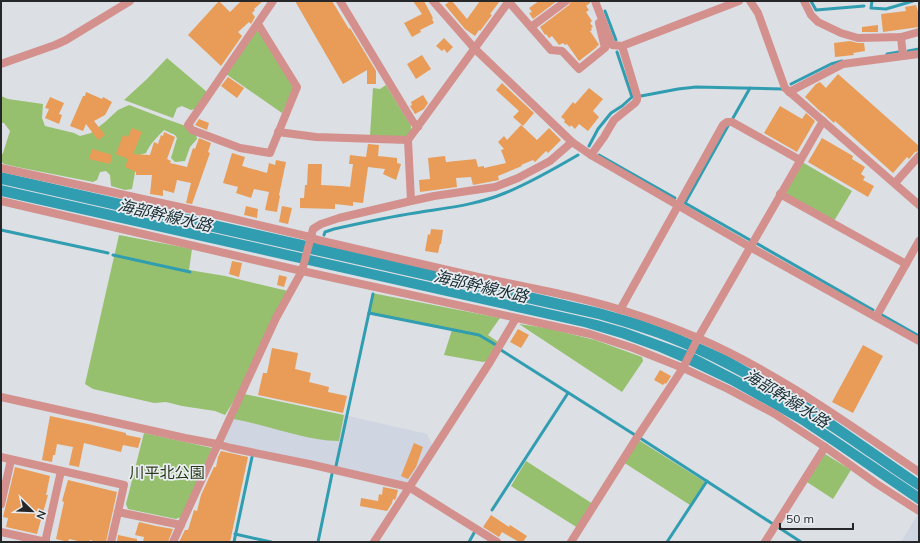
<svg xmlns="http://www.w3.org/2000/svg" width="920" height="543" font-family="Mulish,'Noto Sans JP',sans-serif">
<rect width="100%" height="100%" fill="#dcdfe4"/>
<g fill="#cfd5e1">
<path d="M344,415L427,434L433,446L412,481L407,483L227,444L224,440L233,419L339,441Z"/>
<path d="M917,516L919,518V542H901Z"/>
</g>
<g fill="#96c06d">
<path d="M255,31H259L292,85L293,89L282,113L226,74Z"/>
<path d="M167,58L207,92L198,108L191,110L182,106L177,108L173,118L124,100L147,79Z"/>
<path d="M386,85L411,126V132L405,138L370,136L373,88L380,89Z"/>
<path d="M1,96L8,99L43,104L42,118L45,126L74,133L80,136L91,133L105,122L118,110L129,105L163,118L186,126L196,134L197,139L190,147L185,161L175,162L171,158L177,138L175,135L164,130C157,137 150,144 146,153L139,155L136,167L132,189L125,190L111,186L110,175L106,171L100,172L97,180L93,182L17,167L4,164L1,161V156L3,153L10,131L4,123H1Z"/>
<path d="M802,162L852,191L834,221L787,196L786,190Z"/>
<path d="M119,235L192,249L189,270L225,276L288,291L235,399L225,415L215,411L182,406L166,402L154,403L93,389L85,384Z"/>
<path d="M372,293L500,318L488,335L501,344L488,361L483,362L444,355L452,330L368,314Z"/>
<path d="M519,324L546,328L595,340L642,357L643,361L622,392Z"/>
<path d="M244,394L344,415L339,441C331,441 324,440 317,439C288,434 261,424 233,419Z"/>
<path d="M144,433L212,448L181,517L176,519L128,509L126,504Z"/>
<path d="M637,439L705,482L690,505L623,462Z"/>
<path d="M825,454L851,470L833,499L807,482Z"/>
<path d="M526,461L593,504L578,528L511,486Z"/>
</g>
<g fill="#309db1">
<path d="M1,172L431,269L599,308L638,319L674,332L728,356L784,388L812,405L919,479V491C881,466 844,439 806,415C770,391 731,370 692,352C662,338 630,328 598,319L1,184Z"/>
<path d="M1,185L513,301L597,320L625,328L691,352L751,383L780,399L806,416L919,492V505L833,446L800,424L774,409L731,385L685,363L657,351L621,338L584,327L1,196Z"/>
</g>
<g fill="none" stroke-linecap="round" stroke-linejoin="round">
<g stroke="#309db1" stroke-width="3">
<path d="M811,1L816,10L864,6"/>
<path d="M872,1L871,8L886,9L913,1"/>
<path d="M605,11L616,40"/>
<path d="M908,51L919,49"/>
<path d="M887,54L899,52"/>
<path d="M791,84L831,64L842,61"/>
<path d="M641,96L678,89L696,87L782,89"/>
<path d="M733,118L750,88"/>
<path d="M729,124L685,203L750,240"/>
<path d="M589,146L598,129L611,113L622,106L632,97L617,52"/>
<path d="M599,155L675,198"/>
<path d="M1,230L108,253"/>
<path d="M324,235L325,232L334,229C361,223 388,217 415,213C445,208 477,205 505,193C530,183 554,169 578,155"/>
<path d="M756,243L873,310"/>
<path d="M113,255L190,272"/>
<path d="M369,313L479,335L496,345"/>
<path d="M882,315L919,336"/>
<path d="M501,350L635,435"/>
<path d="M640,438L773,524"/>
<path d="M336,466L373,294"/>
<path d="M492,510L568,393"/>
<path d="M778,527L801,542"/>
<path d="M235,534L271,542"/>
<path d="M234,542L252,457"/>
<path d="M318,542L332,474"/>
<path d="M469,542L474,533"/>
<path d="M667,542L707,481"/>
</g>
</g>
<g fill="#e89c57">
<path d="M219,1L230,12L241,1H263L254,9L255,10L252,13L255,17L251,24L249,22L238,32L242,36L221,66L188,35Z"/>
<path d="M295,1H332L349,29L350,28L376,71V84H367V70L343,84Z"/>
<path d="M413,1H424L433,18L432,19L434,23L420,30L421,32L412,37L404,23L422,14Z"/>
<path d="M450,1H452L467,19L480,1H500L490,14L492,15L480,31L479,30L475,36L465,29L445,5Z"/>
<path d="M539,1H557L533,19L529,13L532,12L529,8Z"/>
<path d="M571,1H590V3L586,6L589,10L586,12L592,21L590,23L593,27L591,28L592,30L590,31L598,43L599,45L596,47H597L579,61L567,44L565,45L563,43L559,45L552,36L549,38L546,34L545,35L540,27L569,5Z"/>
<path d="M916,5L919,15V27L883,32L881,14L906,11L905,7Z"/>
<path d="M878,25V32H862V27Z"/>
<path d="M444,38L453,47L447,53L444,49L442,51L436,46Z"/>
<path d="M850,41L858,43H864L865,51L853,53L854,55L835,57L834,43Z"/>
<path d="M422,55L431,69L416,79L407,64Z"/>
<path d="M838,74L919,146V151L915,152L909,159L907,157L893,173L835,121L834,123L822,112V113L805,97L816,84L820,82L826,88Z"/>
<path d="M228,77L244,88L237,98L221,86Z"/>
<path d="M502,83L534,113L523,126L513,117L519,111L496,90Z"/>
<path d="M589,88L603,99L593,111L599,117L588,131L579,124L575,129L571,125L570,127L564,122L565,120L561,117L573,102L575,104Z"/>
<path d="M86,92L102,99L103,97L112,102L105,115L94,121L105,135L98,140L86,124L83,131L70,126L83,96H85Z"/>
<path d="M423,95L428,103L424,109L415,114L410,106L412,105L411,102Z"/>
<path d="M50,97L64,103L59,114L62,115L59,124L45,118L49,109L45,108Z"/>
<path d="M780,106L802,119L806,113L815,121L797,152L764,133Z"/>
<path d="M199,119L209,123L207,130L195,125Z"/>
<path d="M521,125L537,140L549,128L561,140L548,153L546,151L535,162L533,160L521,165L522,166L498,176L499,180L494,181L473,185L471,177L456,178L457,187L420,192L419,180L430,179L428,158L445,156L446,162L476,159L478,167L484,166V168L506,163L501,150L504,149L498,142L504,136L507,140Z"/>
<path d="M132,128L142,132L133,154L150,155L154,142L158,144L161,135L163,136L164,132L175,137L167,159L171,161L170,163L187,167L193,148L195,149L199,138L211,143L208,152L210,153L192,204L186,203L191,183L177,180L174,193L163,190V196L150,194L152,175H136V172L125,167L128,159L116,154L123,135L128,137Z"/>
<path d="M822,138L853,156L852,159L865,167L861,174L865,177L863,180L874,186L868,197L808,162Z"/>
<path d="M368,144L379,145L378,156L397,158V163L401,164L396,180L383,174L385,169L368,167L363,203L353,202V206L335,204V209L300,208V198H304L305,185H307L308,164H322L321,185L341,186L350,187L353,164H349L350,155L366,157Z"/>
<path d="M92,149L112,155L110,164L89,159Z"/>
<path d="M232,153L245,157L242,166L267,173L269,163L275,165L276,160L286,162L279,195L280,196L277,212L265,210L269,192L254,189L251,198L236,193L238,187L223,183Z"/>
<path d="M246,206L258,209L257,218L244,215Z"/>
<path d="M282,206L292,208L288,224L279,222Z"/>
<path d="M431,229L443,230L441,244H440L438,253L425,251L428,234L430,235Z"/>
<path d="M232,261L242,263L239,277L229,274Z"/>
<path d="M279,275L287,277L284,287L277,285Z"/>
<path d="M518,329L529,335L521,348L510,342Z"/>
<path d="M863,345L883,356L853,413L832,402Z"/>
<path d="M272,348L298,353L295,369L311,373L309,382L329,387L328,392L347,396L343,413L258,395L263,373H267Z"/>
<path d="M660,370L671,376L666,384L665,383L663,385L654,380Z"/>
<path d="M50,416L88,424L126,433V435L141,438L138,448L123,445L121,452L84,443L79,467L69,465L73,447L57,444L55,455H53L52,462L42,460Z"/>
<path d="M414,443L423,447L416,467L408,479L401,476Z"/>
<path d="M221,451L248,457L230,542H179L185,530H188L194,510L197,511L201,495L214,467H216L218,457Z"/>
<path d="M15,467L50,476L46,495H48L37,534L6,527L8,518L3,517Z"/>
<path d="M68,480L117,492L106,542H96L90,540L89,542H82L69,539L68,542L56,539L64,502L62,501Z"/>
<path d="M383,487L398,490L396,498L395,500L393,499L392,503L387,511L360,506L361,498L378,501L379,494L382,495Z"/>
<path d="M491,515L509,527L510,525L527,536L523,542H519L502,532L499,537L483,527Z"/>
<path d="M139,522L156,526L173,529L168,542H143L144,537L135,535Z"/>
<path d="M118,535L137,539V542H117Z"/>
</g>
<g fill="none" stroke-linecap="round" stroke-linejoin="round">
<g stroke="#d3908d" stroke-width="8">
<path d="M340,1L413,122L418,127"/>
<path d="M433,1L475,49L572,142"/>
<path d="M750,1L758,13L785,88L919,205"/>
<path d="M804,1L811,15L818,22L841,33L858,38L901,37L919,32"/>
<path d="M509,2L551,50L562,51L579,69L605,48L599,23"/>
<path d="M258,24L297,87L270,153L240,148L192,130L188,125L273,1"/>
<path d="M531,27L566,1"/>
<path d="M901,37L903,56L919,54"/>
<path d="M622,46L739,1"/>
<path d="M1,64L55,45L66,40L130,1"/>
<path d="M789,92L843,64L903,56"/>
<path d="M278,132L316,137L408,140"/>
<path d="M591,155L604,137L614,120L635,103L637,100V96L622,46L612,45L595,1"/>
<path d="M1,168L221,216L310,237L318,240C371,252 424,265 478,277C532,288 587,298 640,316C659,322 679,330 698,338C777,372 848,424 919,472"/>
<path d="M895,183L919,156"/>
<path d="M780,194L906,264"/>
<path d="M1,201L302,271L590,334L633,348L683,368L728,389L775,414L825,447L877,484L919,511"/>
<path d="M411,201L408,140L509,1"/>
<path d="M620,310L723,125L727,122H732L800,160"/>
<path d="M876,317L919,241"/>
<path d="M1,397L185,438L217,444L231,448L309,464L409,487L497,542"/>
<path d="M1,457L124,485L118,512L181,525"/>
<path d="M1,504L11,460"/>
<path d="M1,532L46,542"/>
<path d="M46,542V538L61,471"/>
<path d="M111,542L118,512"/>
<path d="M173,542L276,318L302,271L313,229L321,224L339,218L411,201L434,196L495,187L518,178L550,161L572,142L591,155L750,247L919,341"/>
<path d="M374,542L490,362L516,318"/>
<path d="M571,542L636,439L683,368L698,338L823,121"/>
<path d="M765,542L825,447"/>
</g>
</g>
<g text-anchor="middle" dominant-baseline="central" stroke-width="3.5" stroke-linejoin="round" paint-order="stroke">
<g font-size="15" fill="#283916" stroke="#e9ecf1">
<text x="167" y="472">川平北公園</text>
</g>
<g font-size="16" font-style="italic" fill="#172e33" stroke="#e9ecf1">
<text transform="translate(165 215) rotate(13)">海部幹線水路</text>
<text transform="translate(481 286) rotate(13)">海部幹線水路</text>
<text transform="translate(787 398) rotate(32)">海部幹線水路</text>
</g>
</g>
<rect width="920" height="543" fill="none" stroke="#262728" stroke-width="4"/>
<g transform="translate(32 511) rotate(113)" stroke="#e9ecf1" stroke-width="3" paint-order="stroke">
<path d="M0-3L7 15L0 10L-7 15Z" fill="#262728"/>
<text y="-6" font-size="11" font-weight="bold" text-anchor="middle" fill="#262728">N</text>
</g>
<path d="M780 523v6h73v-6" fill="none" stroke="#262728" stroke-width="2"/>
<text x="786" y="523" font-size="12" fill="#262728" stroke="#e9ecf1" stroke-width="3" paint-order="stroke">50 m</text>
</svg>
